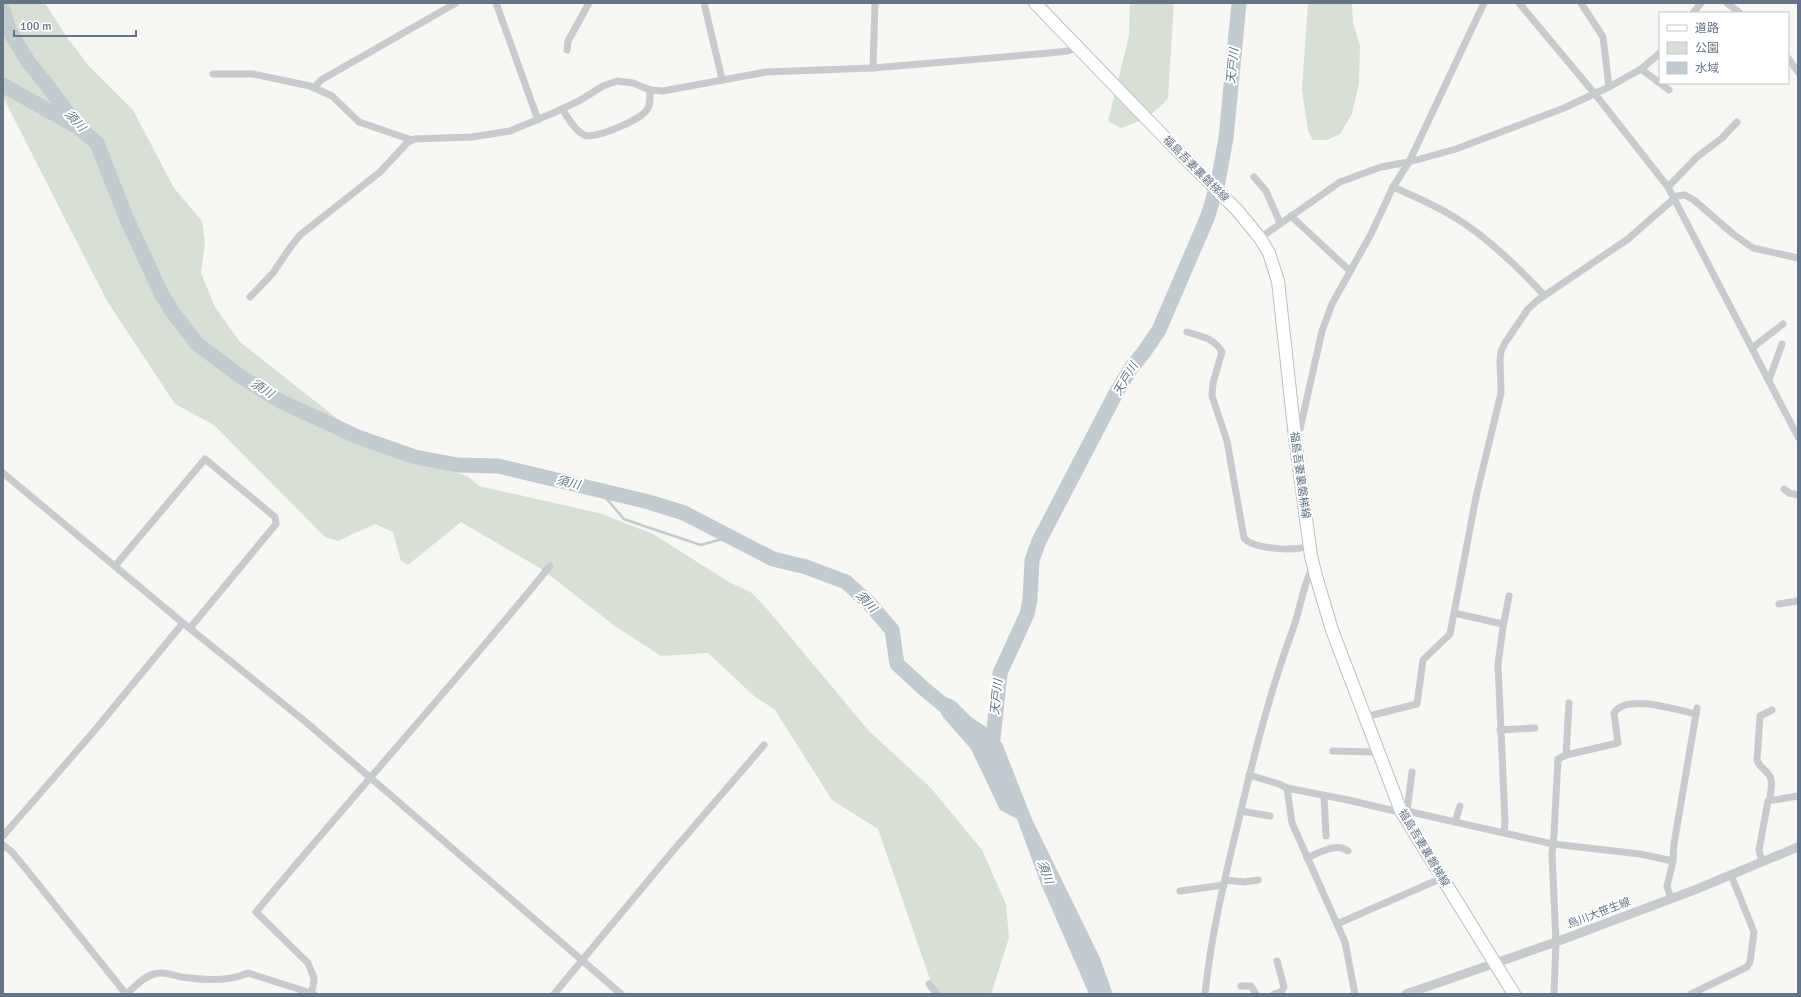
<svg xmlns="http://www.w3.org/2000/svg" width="1801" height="997" font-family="Signika,'Noto Sans JP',sans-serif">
<rect width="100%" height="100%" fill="#f7f7f4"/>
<g fill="#d8e0d5">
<path d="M3,3H45L66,36L89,66L133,110L174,188L202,221L205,242L201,273L215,307L240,342L358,435L469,477L479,486L599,513L653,534L729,582L752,593L768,610L869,731L931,788L982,850L1006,904L1009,938L991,994H939L932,985L878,829L832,800L775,710L754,696L708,653L661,656L615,626L543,570L461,522L408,565L401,561L393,532L375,524L338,541L325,537L214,425L175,404L107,301L3,97Z"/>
<path d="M1130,3H1174L1168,98C1155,114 1140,122 1121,128L1108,121L1129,36Z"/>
<path d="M1308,3H1352L1353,23L1360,46L1359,83L1352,114L1340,134L1327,140H1313L1308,131L1302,90Z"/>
</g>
<path fill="#c1cbd0" d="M928,689L955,701L971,717L986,727L1002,743L1032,819L1100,958L1113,994H1089L1041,884L1017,819L1000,810L971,749L943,717Z"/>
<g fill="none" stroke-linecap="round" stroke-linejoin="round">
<path stroke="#c1cbd0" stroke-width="2.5" d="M599,490L624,519L641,525L701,545L729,537"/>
<g stroke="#c1cbd0" stroke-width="15">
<path d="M3,10L9,30L29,63L47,85L78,127L97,143L125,215L161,293L172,311L197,344L240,376L280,401L358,437L415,457L458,465L498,466L649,502L684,513L773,559L806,567L846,582L868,602L892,630L897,664L923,688L946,707"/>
<path d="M3,85L74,125"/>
<path d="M992,748L1000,673L1027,614L1030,600L1032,560L1039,541L1116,393L1131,368L1144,352L1159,330L1208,216L1218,182L1226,138L1239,3"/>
</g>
<g stroke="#babec2" stroke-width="14">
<path id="primary" d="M1035,3L1171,144L1237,210L1260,238L1269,253L1278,281L1295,437L1311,556L1316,576L1332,630L1401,811L1514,994"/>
</g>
<g stroke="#c7cbce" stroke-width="7">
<path d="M496,3L538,120"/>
<path d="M704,3L722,79"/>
<path d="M1519,3L1595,94L1668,187L1798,437"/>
<path d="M1581,3L1603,37L1609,87"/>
<path d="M1727,3L1740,13"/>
<path d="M1693,13L1701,3"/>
<path d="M567,50L568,41L589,3"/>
<path d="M1788,58L1798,72"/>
<path d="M873,68L875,3"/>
<path d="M1641,69L1669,90"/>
<path d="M213,74H253L310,86L332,96L359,122L412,140"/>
<path d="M314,88L321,80L456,3"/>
<path d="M562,109C568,117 574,130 584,135C594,140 639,120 646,111C651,106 650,97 650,90"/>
<path d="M1254,177L1266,191L1280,223"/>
<path d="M1393,187C1414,196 1435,205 1454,217C1486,236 1518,267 1544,295"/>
<path d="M1668,187L1697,157L1722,138L1737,122"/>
<path d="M1291,216L1350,271"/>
<path d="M1260,238L1340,182L1381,167L1409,162L1456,149L1564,108L1609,87L1641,69L1660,53"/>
<path d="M250,297L273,273L289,249L300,235L380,172L407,143L414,139L472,137L510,131L553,113L579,101L603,86L617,81L633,83L650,90L663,91L766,72L873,68L1049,53L1068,51L1078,47"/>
<path d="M1187,332C1201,336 1214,338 1222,352L1213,383L1212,396L1227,441L1244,538C1255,550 1296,551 1310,546"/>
<path d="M1752,348L1783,324"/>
<path d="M1769,380L1782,344"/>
<path d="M1295,436L1300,429L1322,331L1332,304L1371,234L1393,187L1409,162L1484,3"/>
<path d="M3,473L183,623L307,723L621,994"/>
<path d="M1784,489L1789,493L1798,495"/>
<path d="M115,566L205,459L275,517L276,524L190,628"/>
<path d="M1779,604L1798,601"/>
<path d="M1454,613L1503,624"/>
<path d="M1365,717L1417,704L1423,660L1450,634L1476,497L1501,393L1500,361L1501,351L1505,343L1528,309L1538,300L1628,239L1677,196L1685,195L1694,200L1733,234L1753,248L1798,258"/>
<path d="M1500,730L1535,728"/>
<path d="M1333,751L1372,752L1378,751"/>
<path d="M1566,755L1569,703"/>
<path d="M1249,775L1279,784L1287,788L1348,800L1395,811H1407L1455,822"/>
<path d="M1287,788L1292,823L1345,942L1355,994"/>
<path d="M1324,796L1326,836"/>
<path d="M1770,800C1770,793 1774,781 1769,775C1765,769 1759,767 1757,760L1760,716L1772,710"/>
<path d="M1460,806L1455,822L1553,844L1640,854L1673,861L1667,886L1671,899"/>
<path d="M1241,811L1270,816"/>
<path d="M1407,811L1412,772"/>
<path d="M1504,832L1505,822L1498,664L1503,627L1509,596"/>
<path d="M3,836L95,730L183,623"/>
<path d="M3,845L11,851L26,869L126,994"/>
<path d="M1307,858C1319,853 1336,842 1348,851"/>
<path d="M1673,861L1674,844L1697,708"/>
<path d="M1762,862L1759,850L1768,801L1798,796"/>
<path d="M1225,880L1244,882L1258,880"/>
<path d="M1180,891L1224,885"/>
<path d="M1337,924L1442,878"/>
<path d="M929,984L937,994"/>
<path d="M1241,986H1251L1256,994"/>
<path d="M127,994C134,987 143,977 154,974C162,971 173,975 181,977C203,980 228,982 248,973L314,994"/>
<path d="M310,994L313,987L314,978L308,963L256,912C353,795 455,683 550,566"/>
<path d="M554,994L672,852L764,745"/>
<path d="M1205,994C1211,935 1225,877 1239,819C1254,755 1270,691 1293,629C1301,607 1302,588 1313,566"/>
<path d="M1274,994L1281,992L1284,987L1277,961"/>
<path d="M1554,994L1556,942L1552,854L1554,834L1558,759L1566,755L1618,743L1614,713C1626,693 1677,710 1696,714"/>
<path d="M1691,994L1747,967L1750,962L1754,932L1731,875"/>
</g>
<path stroke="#c7cbce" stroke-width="9" d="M1406,994L1556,942L1697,889L1798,847"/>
<use href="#primary" stroke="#fff" stroke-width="12"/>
</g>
<g text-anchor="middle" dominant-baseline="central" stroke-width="4" stroke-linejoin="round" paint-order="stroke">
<g font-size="11" fill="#647587" stroke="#fff">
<text transform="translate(1196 169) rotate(45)">福島吾妻裏磐梯線</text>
<text transform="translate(1300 475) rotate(82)">福島吾妻裏磐梯線</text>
<text transform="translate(1424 848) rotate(59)">福島吾妻裏磐梯線</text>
<text transform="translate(1599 913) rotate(-21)">鳥川大笹生線</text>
</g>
<g font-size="12" font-style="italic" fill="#607783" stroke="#fff">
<text transform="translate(1233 66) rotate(-84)">天戸川</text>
<text transform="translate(75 121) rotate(48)">須川</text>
<text transform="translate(1126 379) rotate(-59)">天戸川</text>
<text transform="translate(262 389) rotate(32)">須川</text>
<text transform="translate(568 483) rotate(13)">須川</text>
<text transform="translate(866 602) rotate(46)">須川</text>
<text transform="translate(997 697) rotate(-84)">天戸川</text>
<text transform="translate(1045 872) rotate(70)">須川</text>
</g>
</g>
<rect width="1801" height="997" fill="none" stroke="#647587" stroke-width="8"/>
<rect x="1659" y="12" width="130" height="72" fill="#ffffff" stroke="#c1c8cf"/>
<rect x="1667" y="25" width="20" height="6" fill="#ffffff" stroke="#c1c8cf"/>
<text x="1695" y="32" font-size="12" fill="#647587">道路</text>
<rect x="1667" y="42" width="20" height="12" fill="#d8e0d5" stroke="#c1c8cf"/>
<text x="1695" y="52" font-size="12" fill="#647587">公園</text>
<rect x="1667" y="62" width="20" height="12" fill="#c1cbd0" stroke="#c1c8cf"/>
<text x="1695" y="72" font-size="12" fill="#647587">水域</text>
<path d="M14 30v6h122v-6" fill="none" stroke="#647587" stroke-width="2"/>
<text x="20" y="30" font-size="12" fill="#647587" stroke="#ffffff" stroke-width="3" paint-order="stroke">100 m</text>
</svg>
